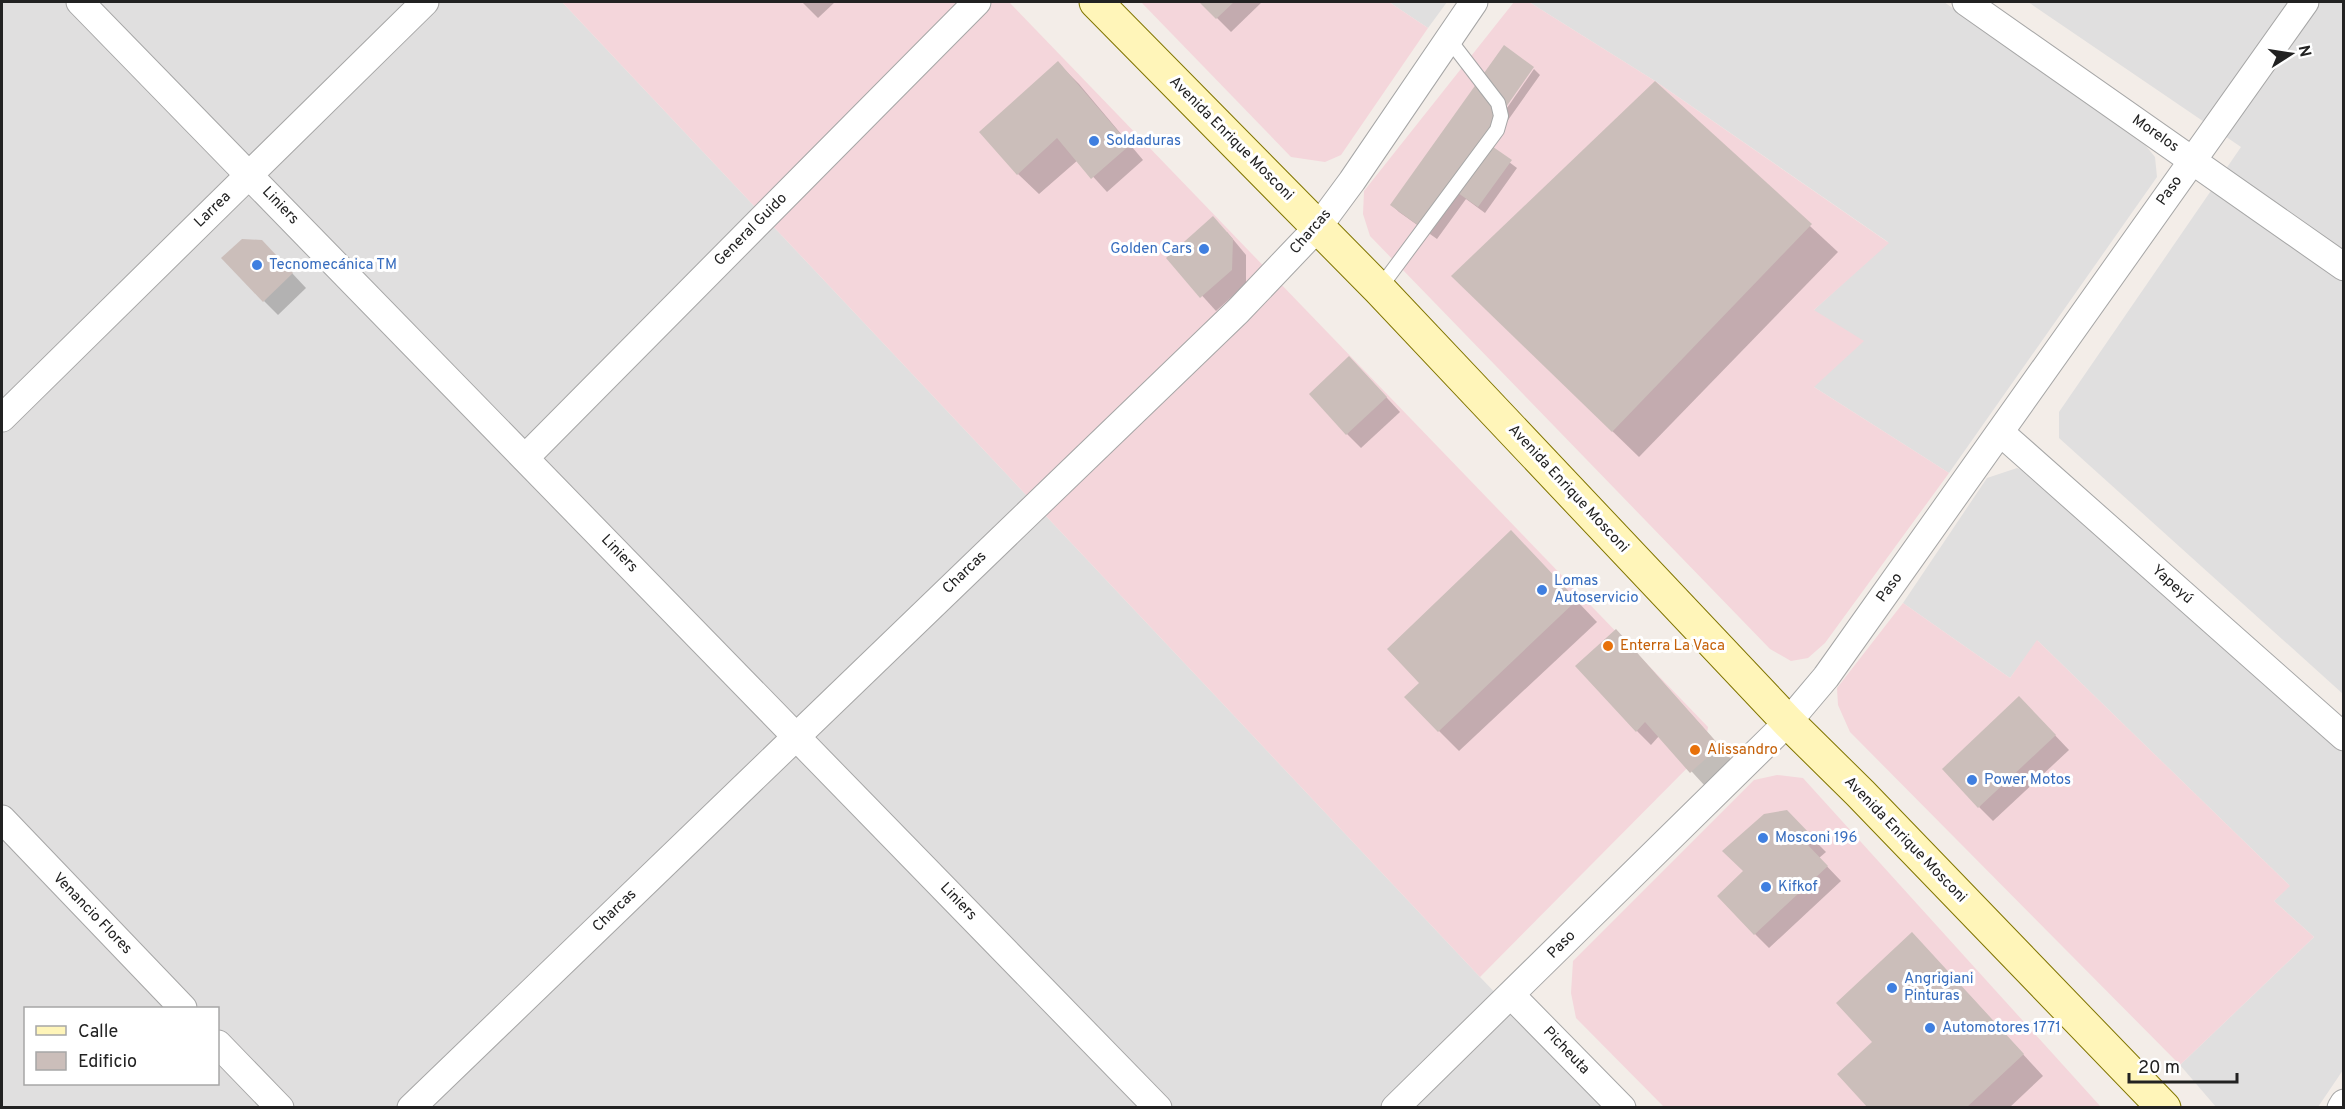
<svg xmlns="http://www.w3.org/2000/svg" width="2345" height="1109" font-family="Overpass,sans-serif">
<rect width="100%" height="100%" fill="#f3ede8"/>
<g fill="#e0dfdf" fill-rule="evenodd">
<path d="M2,2H562L1480,977L1606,1108H2ZM26,1008H218V1084H26Z"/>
<path d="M1389,2H1447L1428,28Z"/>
<path d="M1529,2H1944L2146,146L2155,157L2157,177L1949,473L1814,387V310L1888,242L1655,81Z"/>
<path d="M2028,2H2343V694L2059,438V412L2241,147Z"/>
<path d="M2017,468L2036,476L2343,753V1070L2318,1107H2216L2180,1065L2314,937L2274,901L2289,885L2038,641L2010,678L1903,603L1987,478Z"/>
</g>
<g fill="#f4d6db">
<path d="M562,2H1009L1708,727L1704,751L1480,977Z"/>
<path d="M1141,2H1389L1428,28L1341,155L1325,162L1291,157Z"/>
<path d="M1514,2H1529L1655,81L1889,243L1814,310L1864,341L1814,387L1949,473L1825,643L1808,658L1791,661L1770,649L1370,236L1363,214L1364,191Z"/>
<path d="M1903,603L2010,678L2037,640L2290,886L2274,901L2314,937L2180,1065L1850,732L1838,705L1837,688Z"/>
<path d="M1777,775L1803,778L2101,1107H1664L1576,1018L1571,993L1573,961L1754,780Z"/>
</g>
<g fill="#0003">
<path d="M802,2H835L818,18Z"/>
<path d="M1201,2H1262L1231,32Z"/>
<path d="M1058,63L1079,84L1143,160L1107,192L1078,160L1039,194L1018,174Z"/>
<path d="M1534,69L1540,75L1489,147L1517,168L1485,213L1466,199L1437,239L1399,212L1392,205L1477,145L1480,147Z"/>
<path d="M1655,83L1838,252L1639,457L1479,302Z"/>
<path d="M1227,232L1246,255V284L1216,311L1168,258Z"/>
<path d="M276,256L306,288L278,315L264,301Z"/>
<path d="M1363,372L1400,412L1361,448L1347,434Z"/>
<path d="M1511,532L1597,622L1459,751L1439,731L1421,683Z"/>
<path d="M1616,631L1733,761L1705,786L1659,736L1651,745L1637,731Z"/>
<path d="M2033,712L2069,750L1993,821L1979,807Z"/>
<path d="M1786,812L1826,852L1819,858L1841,881L1769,948L1755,934L1745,872Z"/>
<path d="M1969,995L2043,1076L2009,1108H1870L1874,1042Z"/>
</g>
<g fill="#cbbeba">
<path d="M1199,2H1234L1216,19Z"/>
<path d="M1504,45L1534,67L1483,140L1512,160L1478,207L1458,193L1430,234L1390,205Z"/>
<path d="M1058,61L1130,145L1091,179L1057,138L1017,175L979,132Z"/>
<path d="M1655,81L1812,224L1612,432L1451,276Z"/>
<path d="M1213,216L1233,239L1232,270L1200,298L1166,258Z"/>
<path d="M242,239L262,240L293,273L263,302L221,258Z"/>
<path d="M1349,356L1387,397L1346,435L1309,394Z"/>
<path d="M1511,530L1577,600L1438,732L1404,697L1419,683L1387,649Z"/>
<path d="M1616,629L1720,746L1690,773L1645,722L1636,732L1575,666Z"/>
<path d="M2019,696L2056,735L1978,808L1942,769Z"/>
<path d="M1787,810L1813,837L1806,843L1828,866L1754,935L1717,896L1743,871L1722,851L1764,814Z"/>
<path d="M1912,932L2024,1054L1966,1108H1868L1837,1074L1872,1042L1836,1003Z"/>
</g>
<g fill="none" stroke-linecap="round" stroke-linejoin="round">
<g stroke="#a6a6a6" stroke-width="16">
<path id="service" d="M1379,289L1497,130L1501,116L1498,103L1448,38"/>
</g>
<g stroke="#a6a6a6" stroke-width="29">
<g id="minor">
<path d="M80,2L1158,1108"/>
<path d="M1966,2L2344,267"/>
<path d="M2,418L425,2"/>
<path d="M2001,433L2344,737"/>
<path d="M525,458L977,2"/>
<path d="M2,819L183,1008"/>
<path d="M1511,995L1622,1108"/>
<path d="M218,1044L280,1108"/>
<path d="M411,1108L1238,311L1318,227L1352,181L1474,2"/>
<path d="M1395,1108L1788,722L1826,677L2305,2"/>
<path d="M2341,1108L2344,1103"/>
</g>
</g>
<g stroke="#817500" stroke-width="35">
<path id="secondary" d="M1096,2L1379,289L1788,722L1860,793L2164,1108"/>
</g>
<use href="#service" stroke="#fff" stroke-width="14"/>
<use href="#minor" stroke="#fff" stroke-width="27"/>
<use href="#secondary" stroke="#fff5b9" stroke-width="33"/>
</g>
<g fill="#3f7fe0" stroke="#fff" stroke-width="2">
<circle cx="1094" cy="141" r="6"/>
<circle cx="1204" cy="249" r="6"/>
<circle cx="257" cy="265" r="6"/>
<circle cx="1542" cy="590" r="6"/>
<circle cx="1972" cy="780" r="6"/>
<circle cx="1763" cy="838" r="6"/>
<circle cx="1766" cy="887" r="6"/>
<circle cx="1892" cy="988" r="6"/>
<circle cx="1930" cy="1028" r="6"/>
</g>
<g fill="#e8710a" stroke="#fff" stroke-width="2">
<circle cx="1608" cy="646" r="6"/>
<circle cx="1695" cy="750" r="6"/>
</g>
<g text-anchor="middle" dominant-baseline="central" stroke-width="6" stroke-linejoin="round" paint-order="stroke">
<g font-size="15" fill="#222" stroke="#fff">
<text transform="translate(2155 134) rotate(35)">Morelos</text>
<text transform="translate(1231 139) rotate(45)">Avenida Enrique Mosconi</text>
<text transform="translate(2170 191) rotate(-55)">Paso</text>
<text transform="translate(280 206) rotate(46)">Liniers</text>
<text transform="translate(213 210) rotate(-44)">Larrea</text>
<text transform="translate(751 230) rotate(-45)">General Guido</text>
<text transform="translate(1311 232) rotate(-49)">Charcas</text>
<text transform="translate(1568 489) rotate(47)">Avenida Enrique Mosconi</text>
<text transform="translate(619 554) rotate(46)">Liniers</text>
<text transform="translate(965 573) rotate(-44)">Charcas</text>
<text transform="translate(2172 585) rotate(42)">Yapeyú</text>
<text transform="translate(1890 588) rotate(-54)">Paso</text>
<text transform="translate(1905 840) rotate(46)">Avenida Enrique Mosconi</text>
<text transform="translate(958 902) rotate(46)">Liniers</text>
<text transform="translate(615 911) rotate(-44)">Charcas</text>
<text transform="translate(92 914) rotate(46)">Venancio Flores</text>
<text transform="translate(1562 945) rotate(-45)">Paso</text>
<text transform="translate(1566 1051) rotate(46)">Picheuta</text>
</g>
<g font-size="15" fill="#366cbe" stroke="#fff" text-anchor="start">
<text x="1106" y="141">Soldaduras</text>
<text x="1192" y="249" text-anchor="end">Golden Cars</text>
<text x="269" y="265">Tecnomecánica TM</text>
<text x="1554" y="581">Lomas<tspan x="1554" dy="17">Autoservicio</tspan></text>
<text x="1984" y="780">Power Motos</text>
<text x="1775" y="838">Mosconi 196</text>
<text x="1778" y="887">Kifkof</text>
<text x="1904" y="979">Angrigiani<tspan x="1904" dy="17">Pinturas</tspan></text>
<text x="1942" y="1028">Automotores 1771</text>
</g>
<g font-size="15" fill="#c56008" stroke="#fff" text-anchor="start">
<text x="1620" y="646">Enterra La Vaca</text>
<text x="1707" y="750">Alissandro</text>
</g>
</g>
<rect width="2345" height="1109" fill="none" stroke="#222222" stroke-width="6"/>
<rect x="24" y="1007" width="195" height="78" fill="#ffffff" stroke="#a7a7a7" stroke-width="1.5"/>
<rect x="36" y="1026" width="30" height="9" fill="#fff5b9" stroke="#a7a7a7" stroke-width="1.5"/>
<text x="78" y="1037" font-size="18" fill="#222222">Calle</text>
<rect x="36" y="1052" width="30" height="18" fill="#cbbeba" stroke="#a7a7a7" stroke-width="1.5"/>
<text x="78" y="1067" font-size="18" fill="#222222">Edificio</text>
<g transform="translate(2291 54) rotate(78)" stroke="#ffffff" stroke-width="4.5" paint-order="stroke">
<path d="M0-4.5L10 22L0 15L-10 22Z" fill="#222222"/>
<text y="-9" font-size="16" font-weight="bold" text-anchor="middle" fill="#222222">N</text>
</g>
<path d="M2129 1073v9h108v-9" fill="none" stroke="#222222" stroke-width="3"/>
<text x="2138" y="1073" font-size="18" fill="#222222" stroke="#ffffff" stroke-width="4.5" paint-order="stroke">20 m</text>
</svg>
